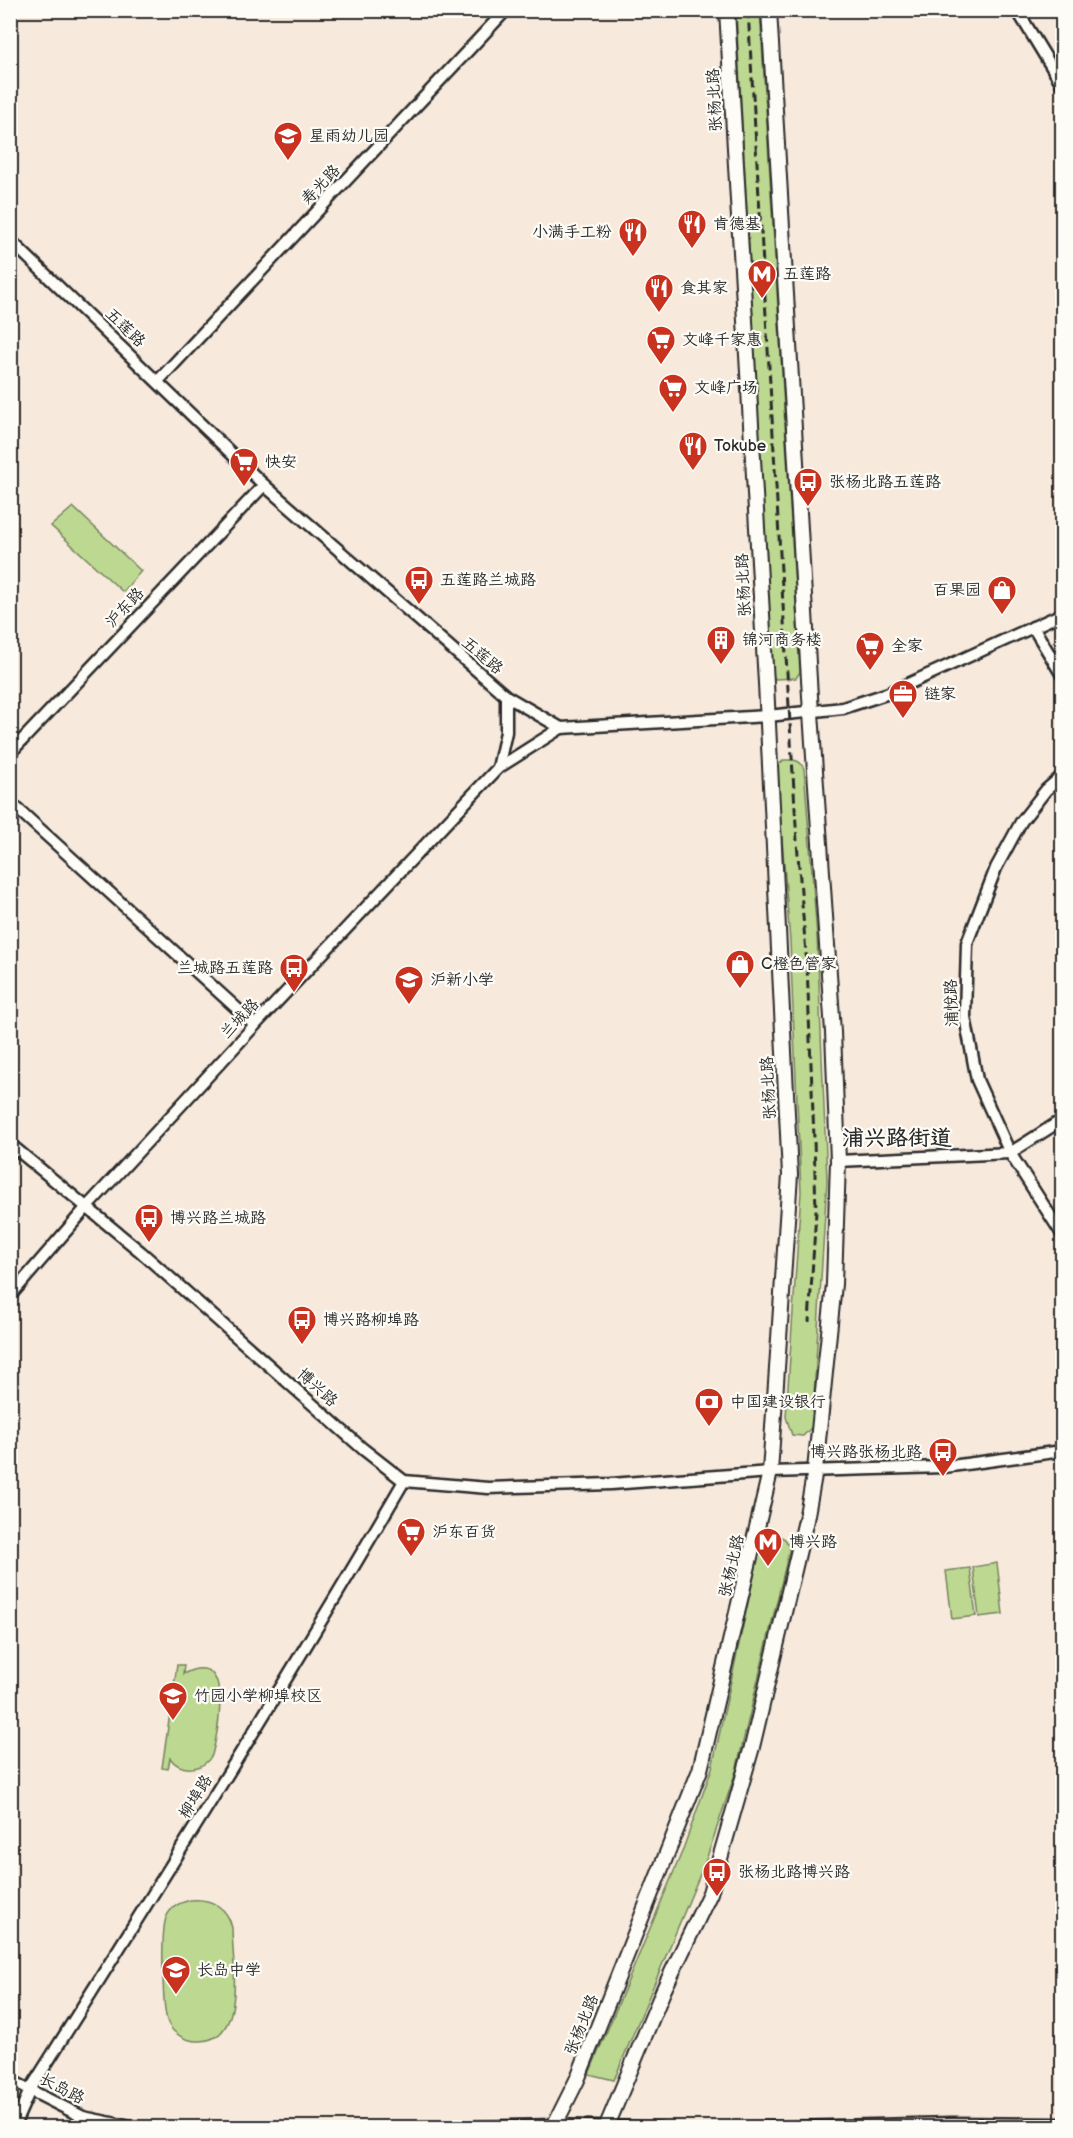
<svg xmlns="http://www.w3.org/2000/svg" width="1073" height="2138" font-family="'Balsamiq Sans','LXGW WenKai TC',sans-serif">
<rect width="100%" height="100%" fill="#f7e9db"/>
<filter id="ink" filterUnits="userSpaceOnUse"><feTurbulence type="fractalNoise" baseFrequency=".0167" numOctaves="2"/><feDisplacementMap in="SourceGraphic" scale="12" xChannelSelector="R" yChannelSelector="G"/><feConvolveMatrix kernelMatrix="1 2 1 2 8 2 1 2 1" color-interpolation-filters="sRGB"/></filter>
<g filter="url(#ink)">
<g fill="#bdd991" stroke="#74825e" stroke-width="1.5">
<path d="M736,11H760L800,672L796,678L775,679L772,674Z"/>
<path d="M73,507L141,571L123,592L51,526Z"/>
<path d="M784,760C794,760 800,759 804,769L817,936L827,1180L812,1427L803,1436L792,1435L786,1417L801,1192L790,941L777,774L778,765Z"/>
<path d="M776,1534L785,1539L790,1547L736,1771L706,1860L614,2080L589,2074L682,1852L712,1768L760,1548L766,1537Z"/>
<path d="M997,1563L1003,1614L979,1617L973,1567Z"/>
<path d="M970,1568L976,1616L952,1619L946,1571Z"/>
<path d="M177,1665H184L183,1674C236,1647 218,1733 212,1755C203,1771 181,1773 170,1758L168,1769L162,1768Z"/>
<path d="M191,1900C212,1898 228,1908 232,1928C232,1961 248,2042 198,2041C186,2041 173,2034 168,2023C162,2010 161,1932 166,1918C170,1907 181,1902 191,1900Z"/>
</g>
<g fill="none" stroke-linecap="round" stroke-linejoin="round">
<g stroke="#2b2b2b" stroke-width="15">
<g id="minor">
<path d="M1017,10L1062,84"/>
<path d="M10,240L264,485L506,696L561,728L768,716L843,708L886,694L1062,614"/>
<path d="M158,381L506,10"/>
<path d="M1033,627L1062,675"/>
<path d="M10,753L264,485"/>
<path d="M498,768L506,732V696"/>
<path d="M1062,776L1046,790L1021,822L996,868L967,943L965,1017L977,1080L1010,1153L1062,1234"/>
<path d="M10,802L255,1025"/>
<path d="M10,1144L141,1252L363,1449L404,1481L488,1488L611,1484L770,1472L944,1467L1062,1451"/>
<path d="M838,1161L1010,1153L1062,1120"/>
<path d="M10,1296L86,1208L255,1025L498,768L561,728"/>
<path d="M10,2080L83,2117L136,2128"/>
<path d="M13,2128L30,2090C157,1888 284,1687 404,1481"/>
<path d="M433,2128L554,2125L660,2128"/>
<path d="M757,2128L952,2123L1062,2124"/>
</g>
</g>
<g stroke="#2b2b2b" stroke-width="18">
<g id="major">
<path d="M553,2128L577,2080L700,1770L770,1472L790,1175L766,683L727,10"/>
<path d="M606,2128L664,1989L710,1893L752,1747L806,1520L815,1470L834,1284L838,1161L833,1032L811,713L769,10"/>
</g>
</g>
<use href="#minor" stroke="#fdfcf7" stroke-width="10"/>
<use href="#major" stroke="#fdfcf7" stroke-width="14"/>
<path stroke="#2b2b2b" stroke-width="3" stroke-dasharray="9 4.5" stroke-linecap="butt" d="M748,10L797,842L807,966L814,1138L816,1212L809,1322"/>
</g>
</g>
<defs>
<g id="school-pin" transform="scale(1.5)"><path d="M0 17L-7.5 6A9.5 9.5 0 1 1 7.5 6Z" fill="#c8321e" stroke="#fdfcf7"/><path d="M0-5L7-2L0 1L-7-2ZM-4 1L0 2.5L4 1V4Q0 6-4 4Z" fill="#fff"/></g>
<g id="restaurant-pin" transform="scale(1.5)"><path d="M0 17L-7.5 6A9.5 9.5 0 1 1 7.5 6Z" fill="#c8321e" stroke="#fdfcf7"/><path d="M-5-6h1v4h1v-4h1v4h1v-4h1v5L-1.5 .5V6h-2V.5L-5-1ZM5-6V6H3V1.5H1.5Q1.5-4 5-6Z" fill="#fff"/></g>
<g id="metro-pin" transform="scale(1.5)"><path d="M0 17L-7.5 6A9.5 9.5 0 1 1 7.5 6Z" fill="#c8321e" stroke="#fdfcf7"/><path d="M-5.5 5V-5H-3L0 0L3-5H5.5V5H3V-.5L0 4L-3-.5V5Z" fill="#fff"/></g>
<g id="supermarket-pin" transform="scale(1.5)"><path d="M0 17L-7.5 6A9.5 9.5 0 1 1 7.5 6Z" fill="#c8321e" stroke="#fdfcf7"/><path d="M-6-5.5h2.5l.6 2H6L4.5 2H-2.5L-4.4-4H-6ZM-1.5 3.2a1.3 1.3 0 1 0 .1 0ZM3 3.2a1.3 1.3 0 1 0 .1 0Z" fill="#fff"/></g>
<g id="bus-pin" transform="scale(1.5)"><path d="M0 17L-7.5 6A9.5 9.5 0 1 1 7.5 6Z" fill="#c8321e" stroke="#fdfcf7"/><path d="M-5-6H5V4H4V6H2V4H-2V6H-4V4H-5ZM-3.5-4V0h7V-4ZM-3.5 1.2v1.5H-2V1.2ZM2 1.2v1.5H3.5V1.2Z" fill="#fff"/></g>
<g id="shop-pin" transform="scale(1.5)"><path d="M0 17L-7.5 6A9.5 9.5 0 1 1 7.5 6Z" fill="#c8321e" stroke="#fdfcf7"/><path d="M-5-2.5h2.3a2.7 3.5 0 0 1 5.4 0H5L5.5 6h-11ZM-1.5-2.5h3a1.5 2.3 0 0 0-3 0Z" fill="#fff"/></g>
<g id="building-pin" transform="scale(1.5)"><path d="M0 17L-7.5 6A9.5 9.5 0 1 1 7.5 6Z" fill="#c8321e" stroke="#fdfcf7"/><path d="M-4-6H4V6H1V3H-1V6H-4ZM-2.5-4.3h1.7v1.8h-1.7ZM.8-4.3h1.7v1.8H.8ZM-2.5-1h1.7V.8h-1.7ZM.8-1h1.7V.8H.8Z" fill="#fff"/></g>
<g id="office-pin" transform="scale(1.5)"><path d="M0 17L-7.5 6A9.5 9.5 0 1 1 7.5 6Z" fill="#c8321e" stroke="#fdfcf7"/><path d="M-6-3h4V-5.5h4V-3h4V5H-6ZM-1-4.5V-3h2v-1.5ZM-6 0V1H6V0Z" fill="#fff"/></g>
<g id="bank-pin" transform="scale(1.5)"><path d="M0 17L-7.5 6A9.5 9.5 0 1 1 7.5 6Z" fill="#c8321e" stroke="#fdfcf7"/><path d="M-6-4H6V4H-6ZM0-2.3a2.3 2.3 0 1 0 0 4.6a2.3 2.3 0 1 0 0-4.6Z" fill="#fff"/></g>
</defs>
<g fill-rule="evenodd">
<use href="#school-pin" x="288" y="136"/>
<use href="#restaurant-pin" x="692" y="224"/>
<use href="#restaurant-pin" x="633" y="232"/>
<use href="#metro-pin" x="762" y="274"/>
<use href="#restaurant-pin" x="659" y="288"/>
<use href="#supermarket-pin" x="661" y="340"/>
<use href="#supermarket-pin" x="673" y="388"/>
<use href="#restaurant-pin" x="693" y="446"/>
<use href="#supermarket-pin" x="244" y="462"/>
<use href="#bus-pin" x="808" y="482"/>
<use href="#bus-pin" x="419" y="580"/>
<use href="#shop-pin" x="1002" y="590"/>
<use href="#building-pin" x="721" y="640"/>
<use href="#supermarket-pin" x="870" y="646"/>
<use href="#office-pin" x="903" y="694"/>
<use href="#shop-pin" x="740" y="964"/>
<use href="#bus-pin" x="294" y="968"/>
<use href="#school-pin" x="409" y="980"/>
<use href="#bus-pin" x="149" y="1218"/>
<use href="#bus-pin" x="302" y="1320"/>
<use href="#bank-pin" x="709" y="1402"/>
<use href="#bus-pin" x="943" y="1452"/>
<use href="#supermarket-pin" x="411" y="1532"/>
<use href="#metro-pin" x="768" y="1542"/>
<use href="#school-pin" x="173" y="1696"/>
<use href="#bus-pin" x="717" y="1872"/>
<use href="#school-pin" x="176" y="1970"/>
</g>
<g text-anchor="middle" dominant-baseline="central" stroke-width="4.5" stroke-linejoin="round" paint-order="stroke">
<g font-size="16" fill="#2b2b2b" stroke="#fdfcf7">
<text transform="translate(715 100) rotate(-93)">张杨北路</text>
<text transform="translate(321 185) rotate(-46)">寿光路</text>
<text transform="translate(125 328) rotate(44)">五莲路</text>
<text transform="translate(744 585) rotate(-93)">张杨北路</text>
<text transform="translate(125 608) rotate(-47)">沪东路</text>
<text transform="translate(482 656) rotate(40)">五莲路</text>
<text transform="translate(952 1003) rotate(-92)">浦悦路</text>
<text transform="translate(240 1019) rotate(-47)">兰城路</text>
<text transform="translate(769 1088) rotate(-93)">张杨北路</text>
<text transform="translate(317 1388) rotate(42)">博兴路</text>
<text transform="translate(732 1566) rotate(-77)">张杨北路</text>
<text transform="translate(196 1797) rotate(-58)">柳埠路</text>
<text transform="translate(582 2025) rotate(-68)">张杨北路</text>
<text transform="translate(62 2089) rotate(27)">长岛路</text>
</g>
<g font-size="16" fill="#2b2b2b" stroke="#fdfcf7" text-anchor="start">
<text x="309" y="136">星雨幼儿园</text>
<text x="713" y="224">肯德基</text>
<text x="612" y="232" text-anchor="end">小满手工粉</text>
<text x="783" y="274">五莲路</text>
<text x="680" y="288">食其家</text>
<text x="682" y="340">文峰千家惠</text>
<text x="694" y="388">文峰广场</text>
<text x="714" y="446">Tokube</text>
<text x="265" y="462">快安</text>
<text x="829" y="482">张杨北路五莲路</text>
<text x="440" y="580">五莲路兰城路</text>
<text x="981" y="590" text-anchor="end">百果园</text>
<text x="742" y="640">锦河商务楼</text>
<text x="891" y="646">全家</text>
<text x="924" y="694">链家</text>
<text x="761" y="964">C橙色管家</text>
<text x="273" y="968" text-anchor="end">兰城路五莲路</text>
<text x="430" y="980">沪新小学</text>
<text x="170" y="1218">博兴路兰城路</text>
<text x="323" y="1320">博兴路柳埠路</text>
<text x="730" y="1402">中国建设银行</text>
<text x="922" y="1452" text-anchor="end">博兴路张杨北路</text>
<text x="432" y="1532">沪东百货</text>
<text x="789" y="1542">博兴路</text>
<text x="194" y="1696">竹园小学柳埠校区</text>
<text x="738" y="1872">张杨北路博兴路</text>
<text x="197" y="1970">长岛中学</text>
</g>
<g font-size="22" font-weight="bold" fill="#2b2b2b" stroke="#fdfcf7">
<text x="897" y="1138">浦兴路街道</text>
</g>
</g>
<rect width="1073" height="2138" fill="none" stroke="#fdfcf7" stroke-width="36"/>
<rect x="18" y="18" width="1037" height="2102" fill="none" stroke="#2b2b2b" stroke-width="2" filter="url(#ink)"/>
</svg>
